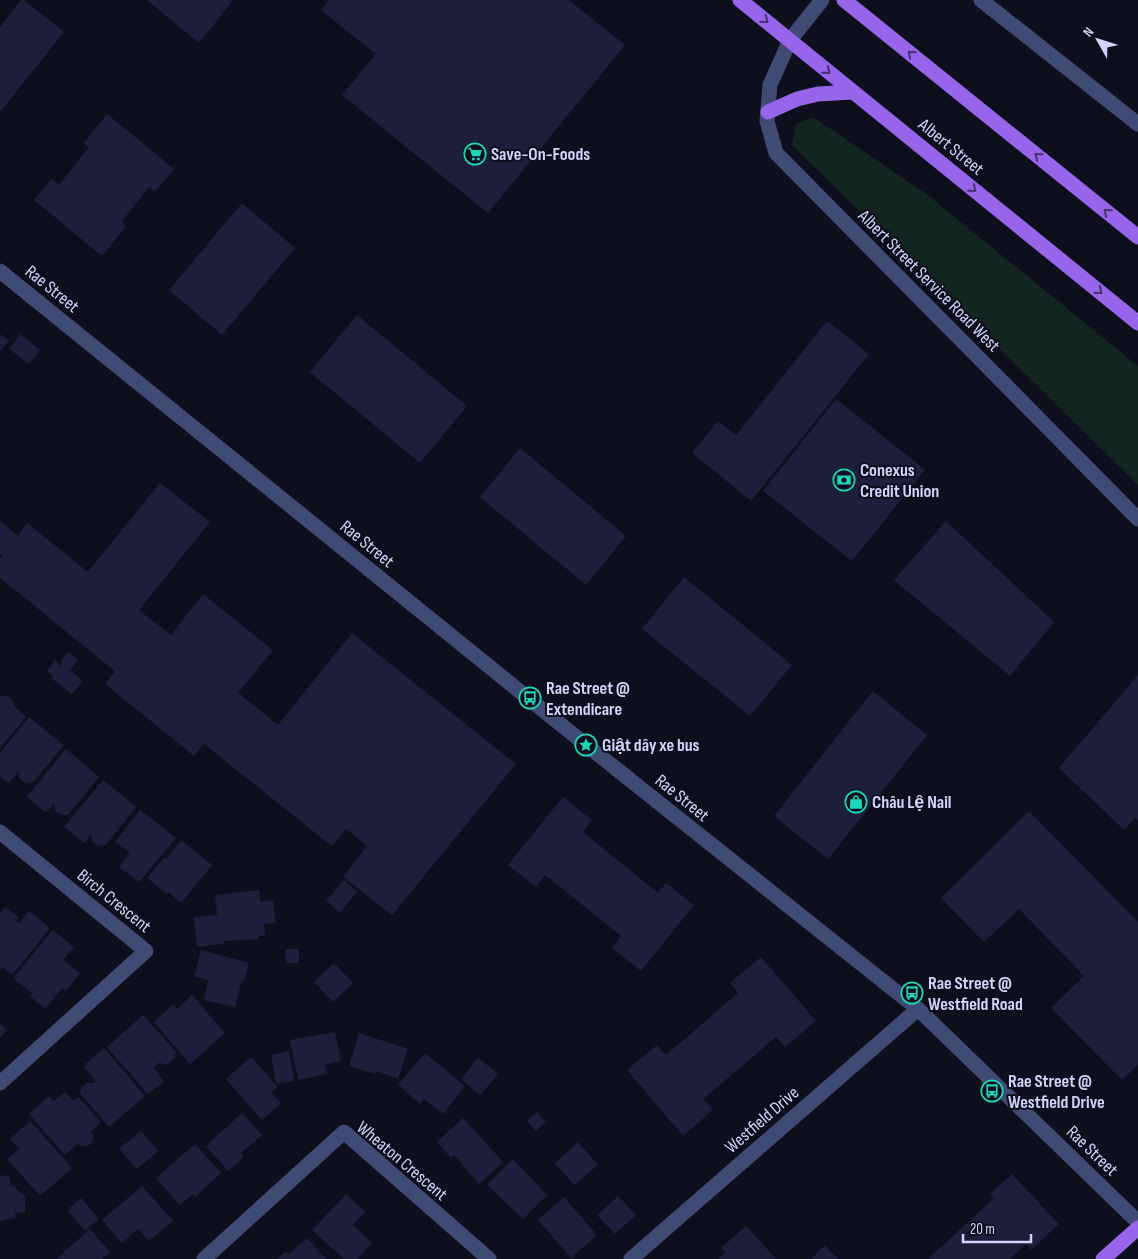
<svg xmlns="http://www.w3.org/2000/svg" width="1138" height="1259" font-family="'Sofia Sans Condensed',sans-serif">
<rect width="100%" height="100%" fill="#0e0f1c"/>
<path fill="#122520" d="M813,117L925,193L1138,366V485L792,145L796,124Z"/>
<g fill="#1d1e3a">
<path d="M21,0H24L64,32L0,112V27Z"/>
<path d="M147,0H233L199,43Z"/>
<path d="M329,0H569L625,45L488,213L342,95L376,54L321,10Z"/>
<path d="M107,114L174,169L155,192L149,187L121,222L126,226L102,256L34,200L52,179L59,185L89,147L84,143Z"/>
<path d="M242,203L295,248L222,335L169,290Z"/>
<path d="M357,315L467,406L420,463L310,372Z"/>
<path d="M827,321L869,354L751,501L692,453L718,421L736,435Z"/>
<path d="M0,334L9,341L0,351Z"/>
<path d="M20,334L40,350L29,364L9,349Z"/>
<path d="M836,399L925,470L852,561L763,491Z"/>
<path d="M520,448L626,536L586,585L480,497Z"/>
<path d="M160,483L210,522L139,610L171,635L203,594L273,650L238,693L278,725L352,633L516,764L392,915L343,877L367,846L346,829L332,846L204,744L194,756L105,684L115,671L0,578V559L2,556L0,554V521L18,536L27,523L88,572Z"/>
<path d="M946,521L1054,622L1010,676L894,580Z"/>
<path d="M684,577L792,665L750,716L642,629Z"/>
<path d="M68,652L78,660L70,670L83,681L72,694L51,678L53,676L47,671L55,660L61,666L62,664L60,662Z"/>
<path d="M1138,675V820L1135,818L1124,830L1059,768Z"/>
<path d="M873,691L927,735L828,859L774,816Z"/>
<path d="M5,695L13,701V705L26,717L0,748V697Z"/>
<path d="M29,717L64,745L33,782L25,783L19,778V771L8,783L0,776V753Z"/>
<path d="M66,749L99,777L68,815H61L55,811L54,803L46,813L27,797Z"/>
<path d="M103,780L136,807L106,845L98,846L92,841L91,834L84,843L64,827Z"/>
<path d="M563,797L592,820L583,832L658,893L666,883L694,905L641,971L612,948L621,936L545,875L536,887L508,865Z"/>
<path d="M140,810L176,838L139,882L119,867L130,853L115,842Z"/>
<path d="M1029,811L1138,922V1065L1122,1080L1051,1008L1084,976L1019,909L984,942L941,898Z"/>
<path d="M181,840L212,865L181,903L168,892L167,894L147,878L165,857L167,858Z"/>
<path d="M344,880L357,892L340,913L326,901Z"/>
<path d="M259,890L261,902L273,900L276,923L264,924L265,936H259V939L224,941V944L197,947L194,917L217,915L215,895Z"/>
<path d="M5,907L19,918L16,921L19,923L29,911L50,928L12,975L3,967L0,971V913Z"/>
<path d="M53,930L74,947L63,960L80,973L66,991L62,988L45,1009L30,996L32,993L13,978Z"/>
<path d="M285,949H299V963H286Z"/>
<path d="M201,950L249,963L245,980H242L235,1007L204,1000L208,980L194,976Z"/>
<path d="M761,957L816,1021L785,1047L776,1037L703,1099L713,1110L683,1136L627,1070L657,1045L666,1055L738,993L730,983Z"/>
<path d="M334,963L353,983L333,1002L314,982Z"/>
<path d="M192,995L225,1033L190,1064L154,1022L174,1004L177,1009Z"/>
<path d="M143,1015L176,1052L175,1058L167,1065L162,1064L160,1062L153,1068L164,1081L148,1094L107,1047Z"/>
<path d="M0,1024L7,1030L0,1038Z"/>
<path d="M335,1032L341,1061L325,1064L327,1074L298,1080L290,1040Z"/>
<path d="M359,1033L408,1049L398,1079L376,1071L375,1074L349,1066Z"/>
<path d="M104,1048L145,1096L109,1127L80,1093L81,1088L87,1083H93L96,1081L83,1066Z"/>
<path d="M289,1051L294,1081L276,1084L271,1055Z"/>
<path d="M425,1053L465,1086L443,1114L424,1099L420,1104L398,1085Z"/>
<path d="M251,1057L278,1087L271,1093L281,1103L262,1120L226,1079Z"/>
<path d="M478,1058L498,1074L480,1095L461,1079Z"/>
<path d="M65,1092L73,1101L78,1097L101,1122L91,1132L93,1135V1142L88,1146H81L78,1143L65,1155L29,1114L49,1096L54,1101Z"/>
<path d="M537,1112L546,1122L536,1131L527,1121Z"/>
<path d="M242,1113L262,1135L241,1153L244,1157L228,1171L206,1146Z"/>
<path d="M463,1118L503,1162L479,1184L454,1155L451,1158L437,1142Z"/>
<path d="M30,1121L72,1168L40,1196L7,1159L19,1149L10,1139Z"/>
<path d="M141,1131L158,1151L137,1169L119,1149Z"/>
<path d="M578,1142L598,1165L574,1185L555,1163Z"/>
<path d="M195,1144L221,1173L195,1197L193,1194L180,1205L156,1178Z"/>
<path d="M513,1159L547,1195L523,1219L487,1185Z"/>
<path d="M1012,1174L1059,1224L1031,1250L1026,1244L1010,1259H928L994,1198L990,1194Z"/>
<path d="M9,1175L11,1185H13L25,1197V1212L15,1213L16,1218L0,1221V1176Z"/>
<path d="M142,1186L173,1221L149,1241L138,1229L122,1243L102,1220Z"/>
<path d="M346,1194L365,1212L353,1225L372,1243L357,1259H344L312,1230Z"/>
<path d="M618,1196L636,1215L615,1234L597,1215Z"/>
<path d="M564,1197L597,1235L571,1258L538,1220Z"/>
<path d="M81,1198L99,1219L85,1231L67,1210Z"/>
<path d="M746,1226L776,1259H718L725,1253L721,1248Z"/>
<path d="M90,1229L110,1252L102,1259H56Z"/>
<path d="M307,1238L326,1259H277L286,1251L289,1254Z"/>
<path d="M825,1245L838,1259H811Z"/>
</g>
<g fill="none" stroke-linecap="round" stroke-linejoin="round">
<g stroke="#3f4b75" stroke-width="15">
<path d="M822,0L790,40L770,85L767,121L776,153L1138,519"/>
<path d="M981,0L1138,124"/>
<path d="M0,271L580,740L918,1009L1138,1222"/>
<path d="M0,832L146,951L0,1083"/>
<path d="M204,1259L344,1132L489,1259"/>
<path d="M631,1259L918,1009"/>
</g>
<g stroke="#9765ea" stroke-width="15">
<path d="M740,0L1138,323"/>
<path d="M844,0L1138,237"/>
<path d="M768,112L797,99L818,94L853,92"/>
<path d="M1103,1259L1138,1228"/>
</g>
</g>
<defs><path id="oneway-chevron" d="M-2-3.5L2.5 0L-2 3.5" fill="none" stroke-width="1.6" stroke-linecap="round" stroke-linejoin="round" transform="scale(1.25)"/></defs>
<g stroke="#45316e">
<use href="#oneway-chevron" transform="translate(765 20) rotate(39)"/>
<use href="#oneway-chevron" transform="translate(911 54) rotate(-141)"/>
<use href="#oneway-chevron" transform="translate(827 71) rotate(39)"/>
<use href="#oneway-chevron" transform="translate(1038 156) rotate(-141)"/>
<use href="#oneway-chevron" transform="translate(973 189) rotate(39)"/>
<use href="#oneway-chevron" transform="translate(1107 212) rotate(-141)"/>
<use href="#oneway-chevron" transform="translate(1099 291) rotate(39)"/>
</g>
<defs>
<g id="supermarket-ring" transform="scale(1.125)"><circle r="9.5" fill="#0e0f1c" stroke="#1dd7ba" stroke-width="1.5"/><path d="M-6-5.5h2.5l.6 2H6L4.5 2H-2.5L-4.4-4H-6ZM-1.5 3.2a1.3 1.3 0 1 0 .1 0ZM3 3.2a1.3 1.3 0 1 0 .1 0Z" fill="#1dd7ba"/></g>
<g id="bank-ring" transform="scale(1.125)"><circle r="9.5" fill="#0e0f1c" stroke="#1dd7ba" stroke-width="1.5"/><path d="M-6-4H6V4H-6ZM0-2.3a2.3 2.3 0 1 0 0 4.6a2.3 2.3 0 1 0 0-4.6Z" fill="#1dd7ba"/></g>
<g id="bus-ring" transform="scale(1.125)"><circle r="9.5" fill="#0e0f1c" stroke="#1dd7ba" stroke-width="1.5"/><path d="M-5-6H5V4H4V6H2V4H-2V6H-4V4H-5ZM-3.5-4V0h7V-4ZM-3.5 1.2v1.5H-2V1.2ZM2 1.2v1.5H3.5V1.2Z" fill="#1dd7ba"/></g>
<g id="sight-ring" transform="scale(1.125)"><circle r="9.5" fill="#0e0f1c" stroke="#1dd7ba" stroke-width="1.5"/><path d="M0-6L1.8-2.2L6-1.7L2.9 1.2L3.7 5.4L0 3.3L-3.7 5.4L-2.9 1.2L-6-1.7L-1.8-2.2Z" fill="#1dd7ba"/></g>
<g id="shop-ring" transform="scale(1.125)"><circle r="9.5" fill="#0e0f1c" stroke="#1dd7ba" stroke-width="1.5"/><path d="M-5-2.5h2.3a2.7 3.5 0 0 1 5.4 0H5L5.5 6h-11ZM-1.5-2.5h3a1.5 2.3 0 0 0-3 0Z" fill="#1dd7ba"/></g>
</defs>
<g fill-rule="evenodd">
<use href="#supermarket-ring" x="475" y="154"/>
<use href="#bank-ring" x="844" y="480"/>
<use href="#bus-ring" x="530" y="698"/>
<use href="#sight-ring" x="586" y="745"/>
<use href="#shop-ring" x="856" y="802"/>
<use href="#bus-ring" x="912" y="993"/>
<use href="#bus-ring" x="992" y="1091"/>
</g>
<g text-anchor="middle" dominant-baseline="central" stroke-width="4" stroke-linejoin="round" paint-order="stroke">
<g font-size="18" fill="#d0d5f9" stroke="#0e0f1c">
<text transform="translate(951 147) rotate(39)">Albert Street</text>
<text transform="translate(929 281) rotate(45)">Albert Street Service Road West</text>
<text transform="translate(52 289) rotate(39)">Rae Street</text>
<text transform="translate(367 544) rotate(39)">Rae Street</text>
<text transform="translate(682 798) rotate(39)">Rae Street</text>
<text transform="translate(114 901) rotate(39)">Birch Crescent</text>
<text transform="translate(762 1120) rotate(-41)">Westfield Drive</text>
<text transform="translate(1092 1151) rotate(44)">Rae Street</text>
<text transform="translate(402 1161) rotate(40)">Wheaton Crescent</text>
</g>
<g font-size="18" font-weight="bold" fill="#d0d5f9" stroke="#0e0f1c" text-anchor="start">
<text x="491" y="154">Save-On-Foods</text>
<text x="860" y="470">Conexus<tspan x="860" dy="21">Credit Union</tspan></text>
<text x="546" y="688">Rae Street @<tspan x="546" dy="21">Extendicare</tspan></text>
<text x="602" y="745">Giật dây xe bus</text>
<text x="872" y="802">Châu Lệ Nail</text>
<text x="928" y="983">Rae Street @<tspan x="928" dy="21">Westfield Road</tspan></text>
<text x="1008" y="1081">Rae Street @<tspan x="1008" dy="21">Westfield Drive</tspan></text>
</g>
</g>
<g transform="translate(1098 40) rotate(309)" stroke="#0e0f1c" stroke-width="4" paint-order="stroke">
<path d="M0-4L9 19L0 12L-9 19Z" fill="#d0d5f9"/>
<text y="-8" font-size="14" font-weight="bold" text-anchor="middle" fill="#d0d5f9">N</text>
</g>
<path d="M963 1234v8h68v-8" fill="none" stroke="#d0d5f9" stroke-width="2.5"/>
<text x="970" y="1234" font-size="15" fill="#d0d5f9" stroke="#0e0f1c" stroke-width="4" paint-order="stroke">20 m</text>
</svg>
